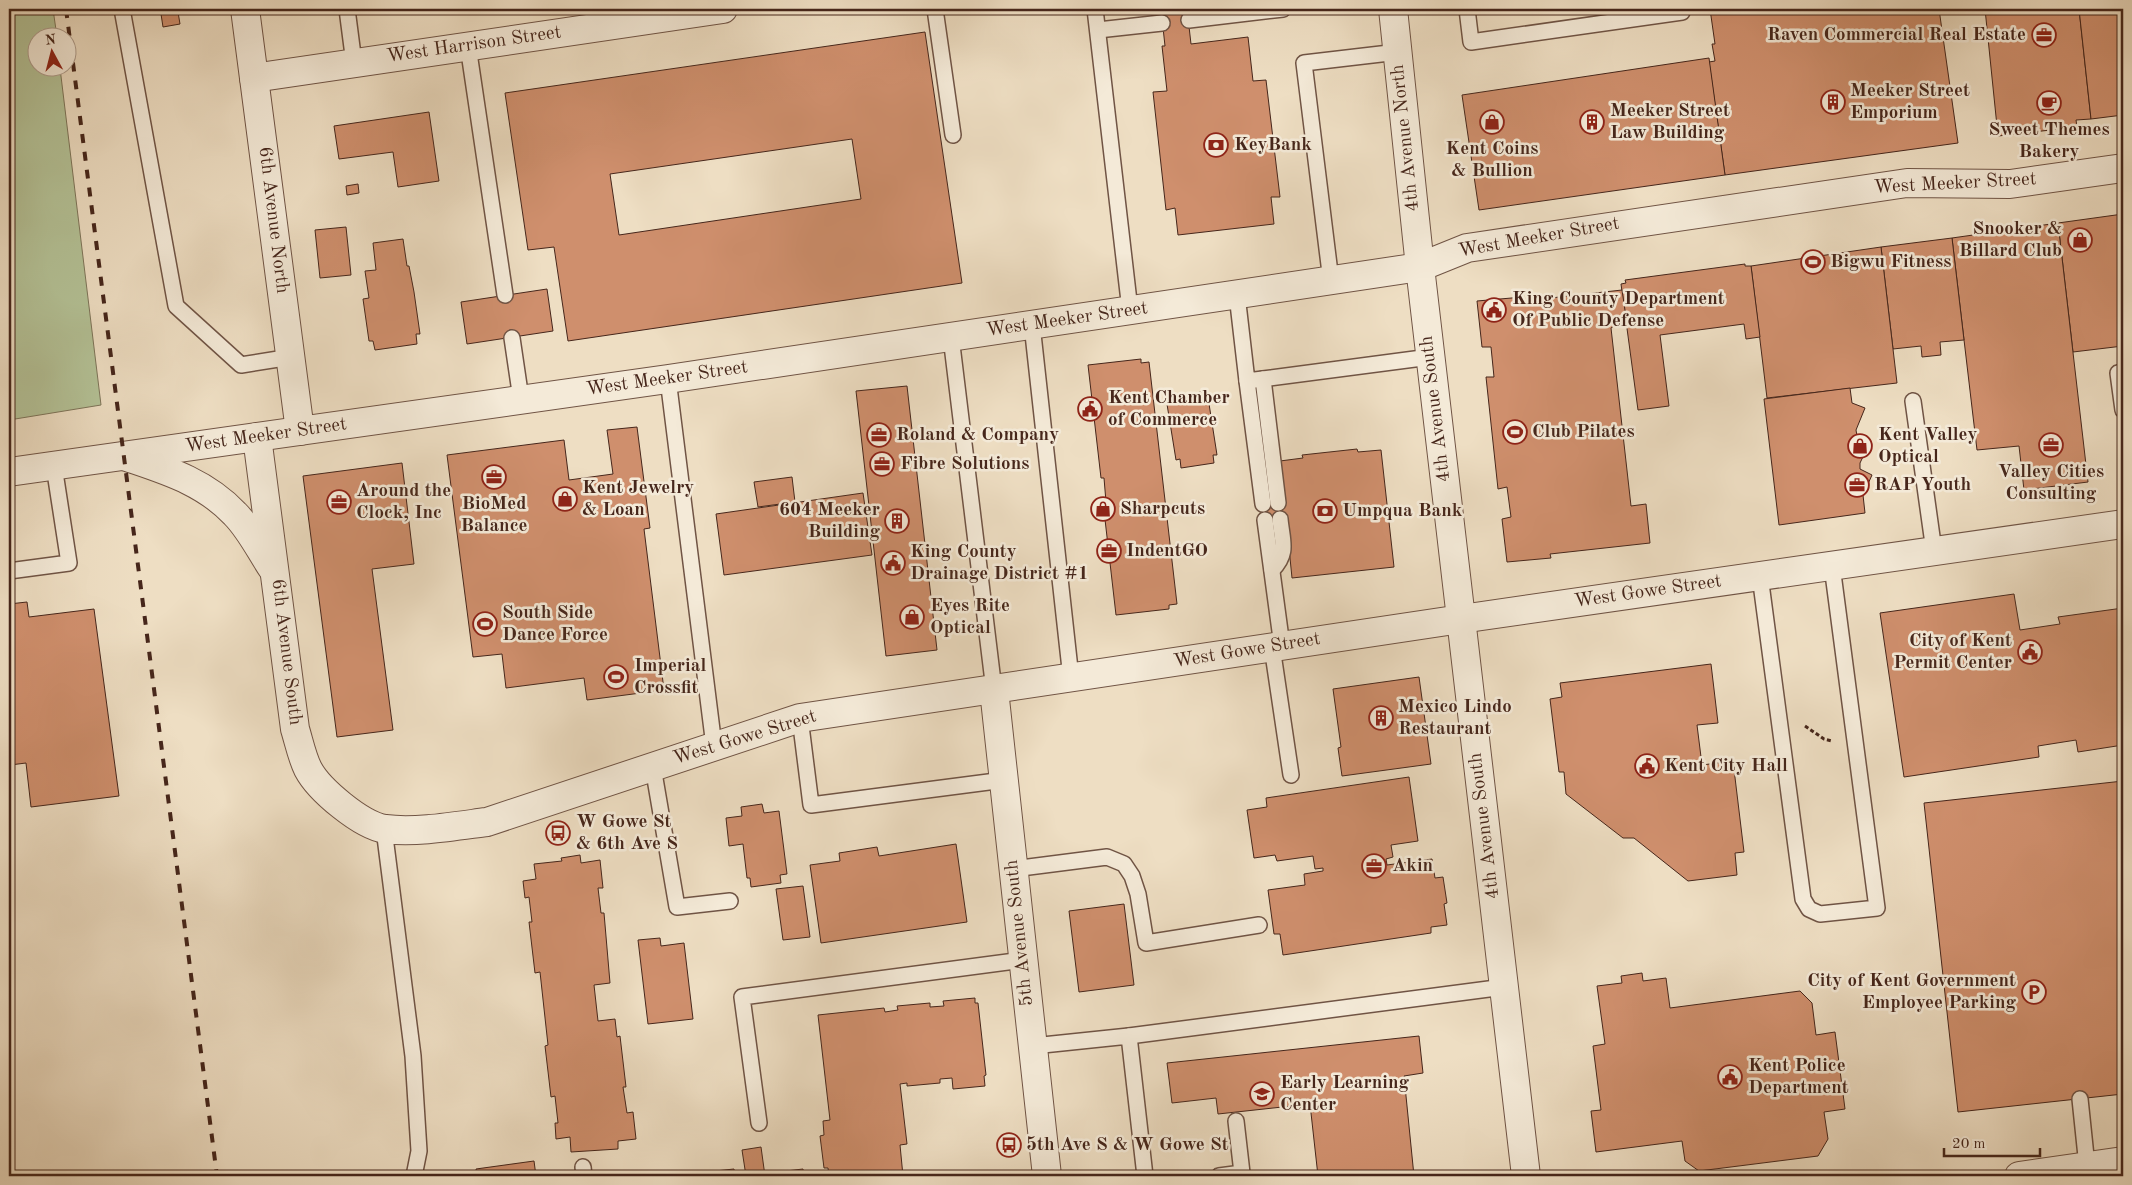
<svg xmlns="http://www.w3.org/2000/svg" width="2132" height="1185" font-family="'Old Standard TT',serif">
<rect width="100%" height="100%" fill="#eedec3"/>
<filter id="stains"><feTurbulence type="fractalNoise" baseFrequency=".004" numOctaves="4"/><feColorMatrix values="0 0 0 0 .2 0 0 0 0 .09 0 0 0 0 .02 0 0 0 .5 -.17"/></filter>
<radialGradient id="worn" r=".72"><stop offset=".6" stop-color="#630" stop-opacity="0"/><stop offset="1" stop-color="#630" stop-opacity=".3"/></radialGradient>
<path fill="#b4c297" stroke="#7d7459" d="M9,9H53L57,37L38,38V68H60L101,405L9,420Z"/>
<g fill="#cf8f6d" stroke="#46261b" fill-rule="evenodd">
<path d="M1161,9H1187L1191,44L1248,37L1253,81L1266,80L1280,197H1271L1274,224L1178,235L1175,208L1166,210L1153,92L1167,91L1162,46H1165Z"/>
<path d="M1710,9H1939L1958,143L1725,175L1709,62L1715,61L1712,44H1715Z"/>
<path d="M1985,9H2079L2091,119L2076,120L2077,127L1998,136Z"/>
<path d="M2079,9H2123V115L2091,119Z"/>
<path d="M178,12L180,24L163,27L161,14Z"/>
<path d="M925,32L962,283L568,341L554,247L528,250L505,93ZM852,139L861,199L619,235L610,174Z"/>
<path d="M1709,58L1725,175L1479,210L1462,95Z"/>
<path d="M429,112L439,181L398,187L393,152L339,159L334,126Z"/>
<path d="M358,184L359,193L347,195L346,186Z"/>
<path d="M2123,214V346L2073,352L2058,223Z"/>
<path d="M2058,223L2088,482L2024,490L2019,446L1977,450L1952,238Z"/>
<path d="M346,227L351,275L320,278L315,230Z"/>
<path d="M1952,238L1964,340L1940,342L1941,355L1922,357L1921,346L1893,349L1881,247Z"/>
<path d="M403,239L407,266H409L414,292L420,334H416L417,344L375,350L373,341H369L363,299L369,298L365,271L376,270L373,243Z"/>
<path d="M1881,247L1897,383L1767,398L1751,266Z"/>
<path d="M1745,264V266H1751L1760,337L1746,339L1744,324L1660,335L1669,406L1638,410L1621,284L1626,283L1625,280Z"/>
<path d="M547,289L553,331L467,344L461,302Z"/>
<path d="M1622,290L1626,317L1611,328L1631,506L1646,504L1650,543L1550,554L1551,558L1507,562L1502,519L1511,517L1507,487L1498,489L1486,377H1494L1491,347H1482L1477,301L1523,297L1524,301Z"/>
<path d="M1141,359V363L1149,362L1177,604L1169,605V609L1116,615L1103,502H1106L1104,478H1101L1088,365Z"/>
<path d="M907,386L937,650L886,656L856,391Z"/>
<path d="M1850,388L1852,403L1865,408L1856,430L1857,436L1870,442L1860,463V469L1872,475L1863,495L1865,513L1779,525L1764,399Z"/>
<path d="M1207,391L1217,455H1213L1214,463L1181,468L1180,459L1176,460L1166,398Z"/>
<path d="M637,427L650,528L644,529L664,690L587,700L584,678L506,688L502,654L473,657L447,455L564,440L569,480L613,474L607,430Z"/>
<path d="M1357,449L1358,452L1381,450L1394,567L1292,578L1286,518L1263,521L1261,505L1284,502L1280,461L1303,458L1302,455Z"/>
<path d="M402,463L414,564L372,569L393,730L337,737L303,476Z"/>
<path d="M792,477L795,502L758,507L754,482Z"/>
<path d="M863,493L872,555L724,575L716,514Z"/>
<path d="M2014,594L2020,630L2060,624L2058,617L2123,608V745L2078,752L2076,740L2038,746L2039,757L1904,777L1880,613Z"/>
<path d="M27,602L29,617L94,609L119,796L31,807L26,763L10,765L12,780H9V604Z"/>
<path d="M1711,664L1718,723L1697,725L1702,765L1733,761L1744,852L1735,853L1737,875L1688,881L1634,838H1623L1566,794L1564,772H1559L1550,699L1562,697L1560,683Z"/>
<path d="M1419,677L1431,764L1342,776L1338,748L1341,747L1333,689Z"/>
<path d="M1409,777L1418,841L1391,845L1393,857L1386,859L1387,865L1432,859L1435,878L1443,877L1447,903L1444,904L1447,925L1431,927V933L1283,955L1280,934H1274L1268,890L1305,885L1304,874L1323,871V868L1315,869L1313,856L1277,861L1275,855L1254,858L1247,810L1267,807L1266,798Z"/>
<path d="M2123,781V1094L1958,1112L1924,803Z"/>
<path d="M762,804L764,813L779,811L787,874L780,875L781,883L751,887L750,878H747L743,844L729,846L726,818L742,816L741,807Z"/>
<path d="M956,844L967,922L821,943L810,865L840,861L839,853L877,847L879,856Z"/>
<path d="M580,855L581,863L600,860L603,888H598L601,913H604L610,983L594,985L598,1021L615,1019L617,1037L620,1036L626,1087H623L627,1113L633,1112L636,1139L618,1141V1149L571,1152L570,1137L556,1139L555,1123H558L555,1096L551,1097L545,1046L548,1045L540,972L535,973L529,922H532L529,897L525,898L523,881L536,879L534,864L562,861L561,858Z"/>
<path d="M803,886L810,937L783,940L776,889Z"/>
<path d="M1124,904L1134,985L1079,992L1069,911Z"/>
<path d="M660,938L661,946L684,943L693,1019L648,1024L638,940Z"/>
<path d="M1642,973L1643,981L1666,978L1670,1008L1800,991L1812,1003L1816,1035L1835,1032L1845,1109L1824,1112L1828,1139L1818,1156L1699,1171L1685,1161L1682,1141L1596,1152L1591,1111L1601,1110L1593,1046L1605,1044L1597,986L1622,983L1621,976Z"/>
<path d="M975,998V1003H978L986,1075L984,1076L985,1086L953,1089L952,1078L940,1079V1083L907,1086V1083L900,1084L907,1144L900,1145L903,1176H829L828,1168H824L820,1136L824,1135L823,1121L830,1120L818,1015L884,1008L885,1012L898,1010L897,1006L930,1003V1007L944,1006L943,1001Z"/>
<path d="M1419,1036L1423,1073L1404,1076L1414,1176H1318L1310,1104L1218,1114L1216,1098L1172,1103L1167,1063Z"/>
<path d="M761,1147L765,1176H746L742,1150Z"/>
<path d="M534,1161L536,1176H477L476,1169Z"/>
<path d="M734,1169L735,1176H716L715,1171Z"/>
<path d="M803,1169L804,1176H787L786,1171Z"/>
</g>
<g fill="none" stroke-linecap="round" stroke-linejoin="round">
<g stroke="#705445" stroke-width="18">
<g id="service">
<path d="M122,9L176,306L241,365L291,357"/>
<path d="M347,9L354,63"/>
<path d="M935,9L953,135"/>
<path d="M1095,9L1130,310"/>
<path d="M1467,9L1471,42L1682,12L1683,9"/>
<path d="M1189,20L1283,9"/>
<path d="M1098,30L1162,23"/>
<path d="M468,46L505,295"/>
<path d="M1331,281L1304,63L1398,52"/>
<path d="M1237,295L1247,381L1430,357"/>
<path d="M1032,325L1071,678"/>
<path d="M951,337L994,690"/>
<path d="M512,338L521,399"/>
<path d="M2118,373L2123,410"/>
<path d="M668,379L714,746"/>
<path d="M1263,379L1278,503"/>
<path d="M1247,381L1263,504"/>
<path d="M1913,401L1934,551"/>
<path d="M1265,520L1282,646"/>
<path d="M1272,570C1289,553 1282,541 1280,519"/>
<path d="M9,571L69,563L54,466"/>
<path d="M1760,576L1803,899L1809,909L1820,914L1877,908L1832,566"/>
<path d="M1272,647L1291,775"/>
<path d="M800,718L811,805L1004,780"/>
<path d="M653,767L677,907L730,901"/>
<path d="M384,829L413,1056L419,1151L414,1176"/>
<path d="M1013,869L1107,857L1124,864L1132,876L1138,894L1146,943L1259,925"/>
<path d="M1129,1036L1504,987"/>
<path d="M1033,1046L1129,1036L1145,1176"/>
<path d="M2080,1099L2087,1166"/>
<path d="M759,1123L742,997L1023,960"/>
<path d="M583,1167L584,1176"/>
<path d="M1219,1176L1242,1173L1236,1121"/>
</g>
</g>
<g stroke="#705445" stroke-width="30">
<g id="minor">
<path d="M245,9L300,431"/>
<path d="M254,78L723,9"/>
<path d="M1420,267L1467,248L1907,183L2010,184L2123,168"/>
<path d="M257,437L295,729C299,742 302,757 308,769C319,790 361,825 385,829C416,833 456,826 487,822L800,718L1461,619"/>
<path d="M124,456C165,470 204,481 235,514C250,529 260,550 272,568"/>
<path d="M994,690L1047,1176"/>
<path d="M2019,1176L2123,1161"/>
</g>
</g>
<g stroke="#705445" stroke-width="30">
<g id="tertiary">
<path d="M1393,9L1420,267L1526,1176"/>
<path d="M9,472L668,379L1420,267"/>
<path d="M1461,619L2123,524"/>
</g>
</g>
<path stroke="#46261b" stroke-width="3" stroke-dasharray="4 2.5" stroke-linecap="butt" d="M1805,726L1824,739L1832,741"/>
<use href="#service" stroke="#f4ead8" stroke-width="15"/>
<use href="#minor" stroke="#f4ead8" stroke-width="28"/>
<use href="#tertiary" stroke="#f4ead8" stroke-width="28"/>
<path stroke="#46261b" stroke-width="4" stroke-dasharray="9 9" stroke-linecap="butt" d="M66,9L217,1176"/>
</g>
<defs>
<g id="office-ring" transform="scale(1.25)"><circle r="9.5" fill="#f4ead8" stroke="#8f2418" stroke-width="1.5"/><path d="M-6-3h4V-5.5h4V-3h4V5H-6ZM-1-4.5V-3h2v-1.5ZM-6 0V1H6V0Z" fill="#8f2418"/></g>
<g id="building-ring" transform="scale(1.25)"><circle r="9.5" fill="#f4ead8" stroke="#8f2418" stroke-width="1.5"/><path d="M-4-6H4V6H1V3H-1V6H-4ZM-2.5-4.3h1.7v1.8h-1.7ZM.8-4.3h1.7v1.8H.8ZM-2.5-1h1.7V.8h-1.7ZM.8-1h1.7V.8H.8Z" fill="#8f2418"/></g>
<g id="cafe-ring" transform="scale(1.25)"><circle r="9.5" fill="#f4ead8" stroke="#8f2418" stroke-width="1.5"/><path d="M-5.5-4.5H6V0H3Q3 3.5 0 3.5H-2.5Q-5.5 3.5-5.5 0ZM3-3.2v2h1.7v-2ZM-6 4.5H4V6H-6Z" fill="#8f2418"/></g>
<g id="shop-ring" transform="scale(1.25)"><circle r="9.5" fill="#f4ead8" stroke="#8f2418" stroke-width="1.5"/><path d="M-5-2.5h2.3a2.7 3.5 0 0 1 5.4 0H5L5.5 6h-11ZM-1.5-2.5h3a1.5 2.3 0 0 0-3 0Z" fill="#8f2418"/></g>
<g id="bank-ring" transform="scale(1.25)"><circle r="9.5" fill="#f4ead8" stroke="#8f2418" stroke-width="1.5"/><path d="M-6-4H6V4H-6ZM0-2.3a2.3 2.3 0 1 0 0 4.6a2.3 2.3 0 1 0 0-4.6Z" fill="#8f2418"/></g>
<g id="stadium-ring" transform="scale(1.25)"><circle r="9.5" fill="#f4ead8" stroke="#8f2418" stroke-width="1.5"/><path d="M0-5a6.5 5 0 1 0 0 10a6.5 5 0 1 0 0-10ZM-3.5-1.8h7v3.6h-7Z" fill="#8f2418"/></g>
<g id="civic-ring" transform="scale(1.25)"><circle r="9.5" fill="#f4ead8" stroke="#8f2418" stroke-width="1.5"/><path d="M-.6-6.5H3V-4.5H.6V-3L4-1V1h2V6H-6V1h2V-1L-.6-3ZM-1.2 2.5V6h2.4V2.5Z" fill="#8f2418"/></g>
<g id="bus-ring" transform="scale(1.25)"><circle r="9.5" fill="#f4ead8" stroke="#8f2418" stroke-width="1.5"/><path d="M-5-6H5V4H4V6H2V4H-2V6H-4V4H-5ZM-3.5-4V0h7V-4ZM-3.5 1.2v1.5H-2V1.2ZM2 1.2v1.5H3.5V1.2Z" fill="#8f2418"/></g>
<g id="parking-ring" transform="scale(1.25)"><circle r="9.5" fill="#f4ead8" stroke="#8f2418" stroke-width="1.5"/><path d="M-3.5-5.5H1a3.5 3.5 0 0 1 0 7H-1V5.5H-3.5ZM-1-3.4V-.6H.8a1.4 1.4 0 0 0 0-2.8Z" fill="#8f2418"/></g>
<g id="school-ring" transform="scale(1.25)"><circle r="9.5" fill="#f4ead8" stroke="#8f2418" stroke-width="1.5"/><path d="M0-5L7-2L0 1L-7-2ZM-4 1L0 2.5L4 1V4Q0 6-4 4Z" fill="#8f2418"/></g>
</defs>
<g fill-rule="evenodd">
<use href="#office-ring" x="2044" y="35"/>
<use href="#building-ring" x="1833" y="102"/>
<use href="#cafe-ring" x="2049" y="103"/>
<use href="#shop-ring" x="1492" y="122"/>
<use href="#building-ring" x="1592" y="122"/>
<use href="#bank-ring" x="1216" y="145"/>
<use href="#shop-ring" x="2080" y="240"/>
<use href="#stadium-ring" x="1813" y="262"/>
<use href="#civic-ring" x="1494" y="310"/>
<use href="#civic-ring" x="1090" y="409"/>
<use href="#stadium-ring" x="1515" y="432"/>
<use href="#office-ring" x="879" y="435"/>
<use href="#office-ring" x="2051" y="445"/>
<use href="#shop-ring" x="1860" y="446"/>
<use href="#office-ring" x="882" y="464"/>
<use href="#office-ring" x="494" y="477"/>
<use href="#office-ring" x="1857" y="485"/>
<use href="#shop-ring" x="565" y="499"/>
<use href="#office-ring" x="339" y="502"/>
<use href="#shop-ring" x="1103" y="509"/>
<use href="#bank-ring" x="1325" y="511"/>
<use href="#building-ring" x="897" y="521"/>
<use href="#office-ring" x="1109" y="551"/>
<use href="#civic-ring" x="893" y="563"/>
<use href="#shop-ring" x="912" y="617"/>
<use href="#stadium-ring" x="485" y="624"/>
<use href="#civic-ring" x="2030" y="652"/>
<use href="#stadium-ring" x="616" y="677"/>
<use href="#building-ring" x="1381" y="718"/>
<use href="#civic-ring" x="1647" y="766"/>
<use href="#bus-ring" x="558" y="833"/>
<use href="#office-ring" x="1374" y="866"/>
<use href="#parking-ring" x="2034" y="992"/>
<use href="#civic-ring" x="1730" y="1077"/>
<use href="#school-ring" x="1262" y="1094"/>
<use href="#bus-ring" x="1009" y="1145"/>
</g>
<g text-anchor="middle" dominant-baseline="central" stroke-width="5" stroke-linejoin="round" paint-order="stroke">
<g font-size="19" font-weight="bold" fill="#46261b" stroke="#f4ead8" text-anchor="start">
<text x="2026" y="35" text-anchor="end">Raven Commercial Real Estate</text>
<text x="1850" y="91">Meeker Street<tspan x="1850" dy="22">Emporium</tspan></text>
<text x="1610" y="111">Meeker Street<tspan x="1610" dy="22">Law Building</tspan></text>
<text x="2049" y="130" text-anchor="middle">Sweet Themes<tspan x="2049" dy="22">Bakery</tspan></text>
<text x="1234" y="145">KeyBank</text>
<text x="1492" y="149" text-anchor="middle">Kent Coins<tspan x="1492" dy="22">&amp; Bullion</tspan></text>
<text x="2062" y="229" text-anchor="end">Snooker &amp;<tspan x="2062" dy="22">Billard Club</tspan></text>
<text x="1830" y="262">Bigwu Fitness</text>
<text x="1512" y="299">King County Department<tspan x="1512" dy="22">Of Public Defense</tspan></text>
<text x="1108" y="398">Kent Chamber<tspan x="1108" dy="22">of Commerce</tspan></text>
<text x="1532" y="432">Club Pilates</text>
<text x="896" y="435">Roland &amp; Company</text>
<text x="1878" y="435">Kent Valley<tspan x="1878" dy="22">Optical</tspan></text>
<text x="900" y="464">Fibre Solutions</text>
<text x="2051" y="472" text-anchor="middle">Valley Cities<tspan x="2051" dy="22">Consulting</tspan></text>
<text x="1874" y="485">RAP Youth</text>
<text x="582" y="488">Kent Jewelry<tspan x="582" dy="22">&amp; Loan</tspan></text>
<text x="356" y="491">Around the<tspan x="356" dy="22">Clock, Inc</tspan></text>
<text x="494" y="504" text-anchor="middle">BioMed<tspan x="494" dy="22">Balance</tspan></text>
<text x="1120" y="509">Sharpcuts</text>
<text x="880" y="510" text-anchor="end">604 Meeker<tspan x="880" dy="22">Building</tspan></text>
<text x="1342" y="511">Umpqua Bank</text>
<text x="1126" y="551">IndentGO</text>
<text x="910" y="552">King County<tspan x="910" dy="22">Drainage District #1</tspan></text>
<text x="930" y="606">Eyes Rite<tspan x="930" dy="22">Optical</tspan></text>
<text x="502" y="613">South Side<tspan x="502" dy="22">Dance Force</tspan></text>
<text x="2012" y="641" text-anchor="end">City of Kent<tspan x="2012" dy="22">Permit Center</tspan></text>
<text x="634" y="666">Imperial<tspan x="634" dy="22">Crossfit</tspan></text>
<text x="1398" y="707">Mexico Lindo<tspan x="1398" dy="22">Restaurant</tspan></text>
<text x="1664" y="766">Kent City Hall</text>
<text x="576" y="822">W Gowe St<tspan x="576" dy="22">&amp; 6th Ave S</tspan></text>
<text x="1392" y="866">Akin</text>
<text x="2016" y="981" text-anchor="end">City of Kent Government<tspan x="2016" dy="22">Employee Parking</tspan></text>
<text x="1748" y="1066">Kent Police<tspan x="1748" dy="22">Department</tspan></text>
<text x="1280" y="1083">Early Learning<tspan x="1280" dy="22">Center</tspan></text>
<text x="1026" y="1145">5th Ave S &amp; W Gowe St</text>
</g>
<g font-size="19" fill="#46261b" stroke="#f4ead8">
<text transform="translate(474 45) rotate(-8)">West Harrison Street</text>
<text transform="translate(1406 138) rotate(-96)">4th Avenue North</text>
<text transform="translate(1955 184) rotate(-3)">West Meeker Street</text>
<text transform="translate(273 220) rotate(83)">6th Avenue North</text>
<text transform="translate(1539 238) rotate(-10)">West Meeker Street</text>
<text transform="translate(1067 320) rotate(-8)">West Meeker Street</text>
<text transform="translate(667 379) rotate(-8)">West Meeker Street</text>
<text transform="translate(1436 409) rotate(-97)">4th Avenue South</text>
<text transform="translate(266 436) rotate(-8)">West Meeker Street</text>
<text transform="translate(1648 592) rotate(-8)">West Gowe Street</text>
<text transform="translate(1247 651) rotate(-9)">West Gowe Street</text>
<text transform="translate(286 652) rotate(83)">6th Avenue South</text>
<text transform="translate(745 738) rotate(-17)">West Gowe Street</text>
<text transform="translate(1485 826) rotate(-97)">4th Avenue South</text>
<text transform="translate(1020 933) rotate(-96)">5th Avenue South</text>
</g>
</g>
<rect width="2132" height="1185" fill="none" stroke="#eedec3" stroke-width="30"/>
<rect x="10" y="10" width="2112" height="1165" fill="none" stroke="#46261b" stroke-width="2.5"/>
<rect x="15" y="15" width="2102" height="1155" fill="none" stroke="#46261b"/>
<g transform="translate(52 52) rotate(353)"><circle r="24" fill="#f4ead8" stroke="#ae9c8c"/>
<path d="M0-4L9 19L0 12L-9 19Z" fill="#8f2418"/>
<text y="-8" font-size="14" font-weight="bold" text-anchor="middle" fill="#46261b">N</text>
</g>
<path d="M1944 1148v8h96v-8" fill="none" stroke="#46261b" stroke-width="2.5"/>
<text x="1952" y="1148" font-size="15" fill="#46261b" stroke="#f4ead8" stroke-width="4" paint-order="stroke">20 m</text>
<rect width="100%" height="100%" filter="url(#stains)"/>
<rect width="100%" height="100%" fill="url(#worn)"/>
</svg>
